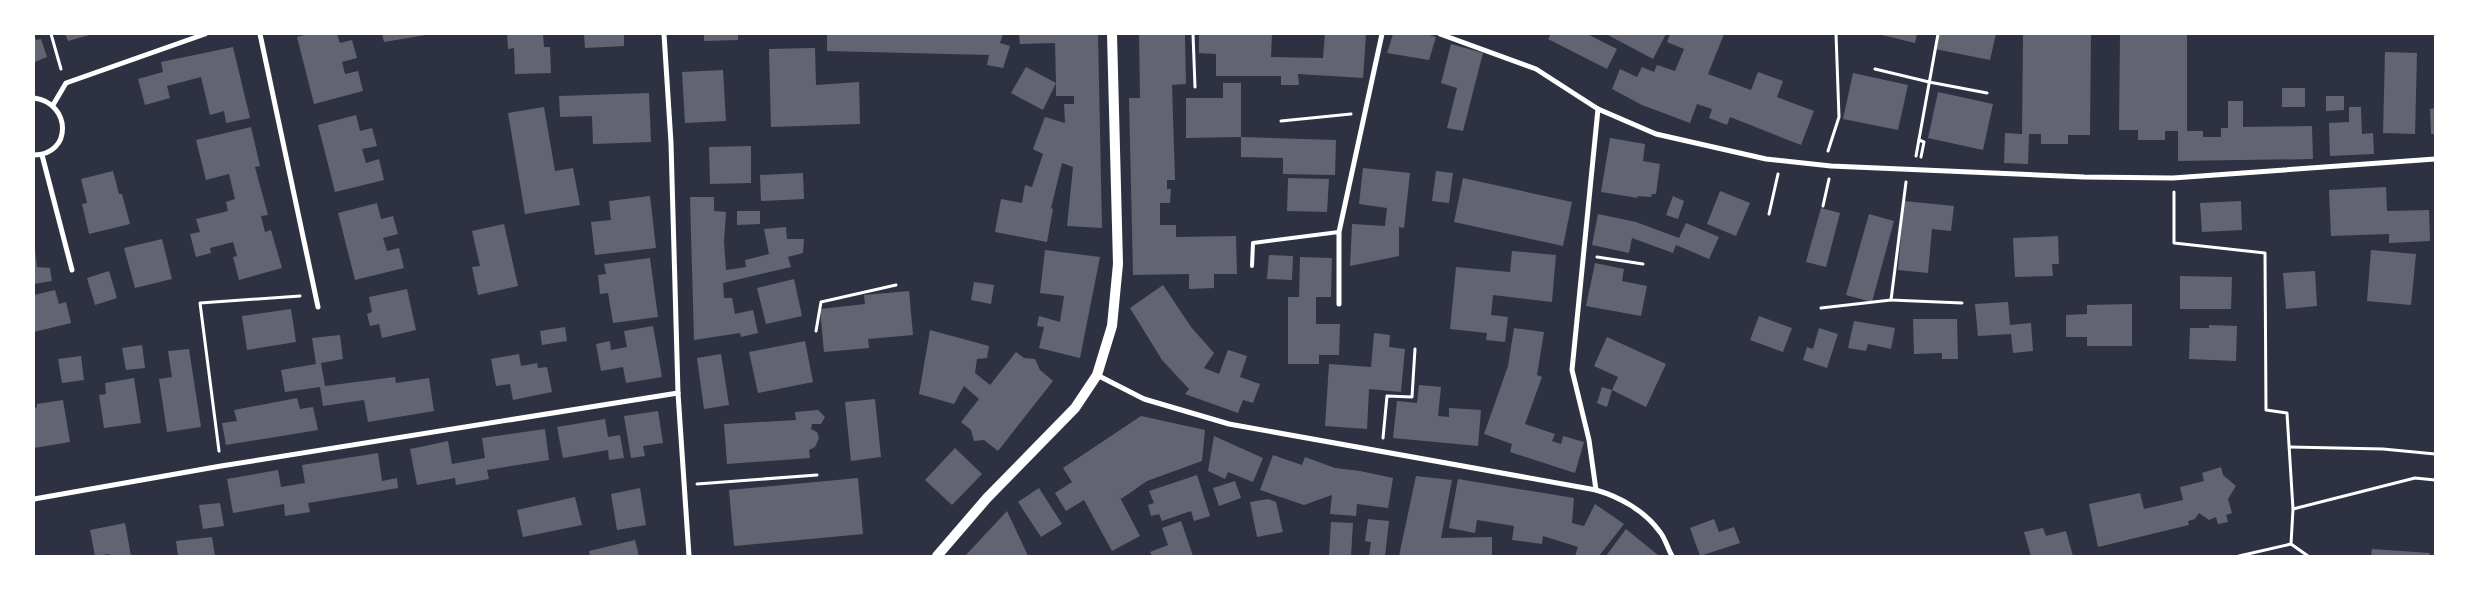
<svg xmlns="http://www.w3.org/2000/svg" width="2469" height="590" font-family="Signika,sans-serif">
<rect width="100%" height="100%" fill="#2d3142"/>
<g fill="#626471">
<path d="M34,34L36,40L41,39L47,57L35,62Z"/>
<path d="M65,34H93L68,41Z"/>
<path d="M309,34H337L340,43L352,40L357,58L342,62L345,74L358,71L363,91L314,104L297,37Z"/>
<path d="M382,34H426V35L384,42Z"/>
<path d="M507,34H543L544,47H550L551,73L515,74L514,48L508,49Z"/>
<path d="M584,34H624V46L585,48Z"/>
<path d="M704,34H738V40L704,41Z"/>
<path d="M827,34H1003L1000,43L1010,46L1003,68L987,65L989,55L827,51Z"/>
<path d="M1019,34H1098L1102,228L1067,226L1073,167L1062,163L1051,208L1053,209L1047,242L995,232L1001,199L1022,203L1025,185L1032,187L1043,154L1033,149L1045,117L1065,123L1064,104H1074V96H1056V83L1043,110L1011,93L1026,67L1056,83L1055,43L1020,44Z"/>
<path d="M1139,34H1185L1186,84L1172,85L1175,180H1167V189H1171L1170,203H1160V225H1176V237L1236,236L1237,274H1214V288L1189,289V274L1133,275L1129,98H1140Z"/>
<path d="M1199,34H1272L1271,57L1323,58L1325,34H1366L1363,78L1298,74L1299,85H1281V76H1216V54L1199,53Z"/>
<path d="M1393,34H1426L1436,37L1429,60L1387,53Z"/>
<path d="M1551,34H1587L1617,49L1607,69L1548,39Z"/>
<path d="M1606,34H1666L1653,59Z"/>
<path d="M1670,34H1724L1708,74L1751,90L1758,72L1783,81L1777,97L1814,111L1801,145L1730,117L1727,125L1709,118L1712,109L1697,104L1690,123L1642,105L1612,89L1620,69L1637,77L1642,67L1654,72L1657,65L1675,71L1684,49L1667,42Z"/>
<path d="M1878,34H1917L1915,43Z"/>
<path d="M1938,34H1996L1990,60L1935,49Z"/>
<path d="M2023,34H2091L2090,135H2068V144H2041V134H2029L2028,164L2004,163L2005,133L2022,134Z"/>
<path d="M2120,34H2187V131H2203V137H2221V128H2228V101H2243V127L2312,126L2313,159L2178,161V131H2165V140H2138V130H2119Z"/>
<path d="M1451,44L1483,53L1463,131L1447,128L1457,88L1441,83Z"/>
<path d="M233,47L250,118L226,123L224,111L210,115L201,77L167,86L170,98L145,105L138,79L163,72L161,62Z"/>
<path d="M815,48L816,85L859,82L860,124L771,127L769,49Z"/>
<path d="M2385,52L2417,53L2415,134L2383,133Z"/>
<path d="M723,70L726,121L685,123L682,72Z"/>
<path d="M1853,73L1908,85L1898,130L1843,119Z"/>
<path d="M1223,83H1241V137L1186,138V98H1223Z"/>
<rect x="2282" y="88" width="23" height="19"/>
<path d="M1938,92L1993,104L1983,150L1928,138Z"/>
<path d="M649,93L651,142L593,144L592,116L560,117L559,96Z"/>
<path d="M2326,96H2344V110L2326,111Z"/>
<path d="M544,107L555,171L573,168L580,205L525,214L508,113Z"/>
<path d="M2349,107H2361L2362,134L2373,133L2374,154L2330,156L2329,123L2349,122Z"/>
<path d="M2435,108V134H2431L2430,109Z"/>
<path d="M356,115L360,131L372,128L377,146L362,149L366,163L379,159L384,180L335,192L318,125Z"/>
<path d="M251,127L260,166L255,167L268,215L261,216L265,232L271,230L282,268L239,280L233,257L237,256L233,242L210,248L211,253L196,257L190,234L200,232L196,219L228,211L226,202L235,199L229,174L206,180L196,140Z"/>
<path d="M1241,137L1336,140L1335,175L1283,174V158L1241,157Z"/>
<path d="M1610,138L1645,144L1643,161L1660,164L1656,194H1652L1651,197L1637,196L1638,198L1601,192Z"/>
<path d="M751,146V183L710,184L709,147Z"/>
<path d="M1363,168L1410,173L1404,228L1399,227V256L1350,266L1352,224L1385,226L1387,208L1359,204Z"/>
<path d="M113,171L119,194H122L130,224L89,234L82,204L87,203L81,179Z"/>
<path d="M1436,171L1453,173L1449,203L1432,201Z"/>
<path d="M803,173L804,199L761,201L760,175Z"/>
<path d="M1288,178L1329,179L1327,212L1287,211Z"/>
<path d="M1463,178L1572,202L1563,246L1454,222Z"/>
<path d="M2386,187L2387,211L2429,210L2430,241L2389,243V234L2331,236L2329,190Z"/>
<path d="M1720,191L1750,203L1736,236L1707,224Z"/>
<path d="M650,196L656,248L595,255L591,222L611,220L609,201Z"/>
<path d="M1673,196L1684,201L1678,219L1666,215Z"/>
<path d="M690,197H714V211L726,212L724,242L726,270L746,267L745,260L769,254L764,229L786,227L787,239H804L803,253L788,257L791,267L723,283L724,298H732L735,314L753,310L758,333L741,337L740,333L694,340Z"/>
<path d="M1904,201L1954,206L1951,231L1932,229L1928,273L1898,270Z"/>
<path d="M2241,201L2242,230L2202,232L2200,203Z"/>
<path d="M377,203L381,219L393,216L398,234L383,238L387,251L399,248L404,268L355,280L338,213Z"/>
<path d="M1821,208L1840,213L1826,267L1806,262Z"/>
<path d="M737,211H760V224L737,225Z"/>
<path d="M1598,214L1636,222L1679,238L1686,223L1719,237L1709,259L1676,245L1673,253L1632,238L1629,253L1592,245Z"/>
<path d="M1869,214L1894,221L1872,302L1846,295Z"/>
<path d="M504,224L518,286L478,295L472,267L480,266L472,231Z"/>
<path d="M2058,236L2059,264H2052L2053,276L2015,277L2013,238Z"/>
<path d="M162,239L172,279L135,288L124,248Z"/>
<path d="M34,242L37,267L50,268L52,281L34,284Z"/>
<path d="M1045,250L1100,257L1080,358L1039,348L1044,327L1037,326L1039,316L1060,322L1064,296L1040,293Z"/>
<path d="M2371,250L2416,254L2411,305L2367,301Z"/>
<path d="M1512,251L1556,255L1552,302L1493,295L1491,315L1508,317L1505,342L1486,340L1487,333L1450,329L1456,267L1510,272Z"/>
<path d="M1269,255L1293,256L1292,280L1267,279Z"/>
<path d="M1300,257L1332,258L1331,297H1316V324H1340L1339,355H1319V364H1288V297H1299Z"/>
<path d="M650,258L658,317L613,323L608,293L600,294L598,275L606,274L604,264Z"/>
<path d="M1595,263L1624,269L1622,281L1647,286L1641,316L1586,306Z"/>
<path d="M109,271L117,298L95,305L87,278Z"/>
<path d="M2315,271L2317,306L2286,309L2283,273Z"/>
<path d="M2180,276L2232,277L2231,309H2180Z"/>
<path d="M794,279L802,316L766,324L757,288Z"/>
<path d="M974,282L994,285L991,304L971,300Z"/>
<path d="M1163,285L1191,327L1214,353L1204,368L1219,374L1228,350L1247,356L1240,377L1260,384L1253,403L1243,400L1238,413L1185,394L1189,389L1162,360L1130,308Z"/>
<path d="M407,289L416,330L382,338L379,324L370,326L367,314L372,312L369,297Z"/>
<path d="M55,290L59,304L66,302L71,323L34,332V295Z"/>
<path d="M909,291L913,335L868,339L869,348L824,352L820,309L865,304L864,295Z"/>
<path d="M2008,302L2010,325L2031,323L2033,351L2013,353L2011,334L1978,336L1975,304Z"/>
<path d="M2132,304V346H2087V337H2066V315L2087,314V305Z"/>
<path d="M291,309L296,342L247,350L242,316Z"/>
<path d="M1759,316L1792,328L1783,352L1750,340Z"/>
<path d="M1913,319H1957L1958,359H1942V353L1914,354Z"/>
<path d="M1854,321L1895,328L1891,349L1868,344L1866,351L1848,348Z"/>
<path d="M2209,325L2237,326L2236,361L2189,359L2190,328H2209Z"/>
<path d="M653,326L662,377L626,383L623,367L601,371L596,344L610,341L611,350L627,347L624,331Z"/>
<path d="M565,327L567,341L542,345L540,331Z"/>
<path d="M1514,328L1544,332L1537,375L1542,377L1525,424L1555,434L1552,441L1561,444L1563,436L1584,442L1575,473L1510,452L1512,444L1484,434L1508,366Z"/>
<path d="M1819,328L1838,334L1827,368L1803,360L1807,347L1813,349Z"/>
<path d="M930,330L989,346L987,358L977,359L975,373L990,385L1016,352L1024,358L1035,359L1040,370L1053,381L998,451L984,440L974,441L971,430L961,422L979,399L964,386L954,404L919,394Z"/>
<path d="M1374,333L1390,335L1389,347L1405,349L1401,392L1369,389L1367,429L1325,426L1329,364L1371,367Z"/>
<path d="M340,335L343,359L321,363L325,386L395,377L396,383L429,378L434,411L368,422L364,400L323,406L320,387L285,392L281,370L316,364L312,338Z"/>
<path d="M1607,337L1666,364L1646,407L1612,390L1618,377L1594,366Z"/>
<path d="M805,341L813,382L758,393L749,352Z"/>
<path d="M142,345L145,368L126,370L122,348Z"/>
<path d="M189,349L201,427L167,432L159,379L172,377L168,351Z"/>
<path d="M519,354L521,366L537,363L538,368L547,367L552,392L513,400L510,384L496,386L491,359Z"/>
<path d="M721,354L729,405L704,409L697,358Z"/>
<path d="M81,356L84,380L62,383L58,359Z"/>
<path d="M134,378L141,423L104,428L99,395L106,394L105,383Z"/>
<path d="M1419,385L1441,387L1438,416L1449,417V408L1481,410L1478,446L1393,438L1397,401L1417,403Z"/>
<path d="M1602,387L1612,390L1607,407L1597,403Z"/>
<path d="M297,398L300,409L313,407L318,430L226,445L222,423L237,421L234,410Z"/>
<path d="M875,399L881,457L851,461L845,402Z"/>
<path d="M63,400L70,442L34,448V408L37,407V404Z"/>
<path d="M818,410L825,417L821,424H812L811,429L817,432L819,438L815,447L809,450L810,458L727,464L724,424L796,420L795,412Z"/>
<path d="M658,411L663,443L643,446L645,456L631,458L624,416Z"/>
<path d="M1141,416L1205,430L1202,461L1147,481L1121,499L1118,494L1140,536L1112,551L1084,500L1066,511L1055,493L1072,482L1063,468Z"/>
<path d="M605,419L608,437L620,435L624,458L609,460L608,450L563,458L557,427Z"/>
<path d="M545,429L549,460L487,470L489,479L456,485L455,478L417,485L410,449L448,441L452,464L485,458L482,438Z"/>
<path d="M1214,436L1263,458L1253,482L1228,472L1225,479L1208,471Z"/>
<path d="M955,448L982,474L952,505L925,480Z"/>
<path d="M378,453L382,481L397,478L398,488L308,503L310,512L285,516L284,504L233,513L227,479L278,470L281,487L305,483L302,465Z"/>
<path d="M1273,455L1302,465L1305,457L1335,468L1360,471L1393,478L1388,508L1357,504L1356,516L1330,514L1332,495L1304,505L1260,490Z"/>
<path d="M2221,467L2223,475L2236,486L2228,499L2232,513L2226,515L2228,522L2218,524L2216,517L2209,520L2199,513L2195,519L2188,521L2189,525L2098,547L2089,504L2140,493L2144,509L2183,500L2180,487L2204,481L2202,473Z"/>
<path d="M1197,475L1210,516L1194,521L1191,511L1162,521L1159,514L1151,516L1148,505L1154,503L1149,491Z"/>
<path d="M1416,476L1452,480L1441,538L1492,537V556H1399Z"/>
<path d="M858,478L863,534L734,546L729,490Z"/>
<path d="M1458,479L1574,498L1572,523L1584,526L1595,504L1624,524L1599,556H1575L1578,547L1543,536L1542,544L1512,540L1514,526L1477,520L1475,533L1449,528Z"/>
<path d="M1235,481L1241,498L1219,506L1213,488Z"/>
<path d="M640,488L646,525L617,530L611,494Z"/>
<path d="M1039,488L1062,524L1041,537L1018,502Z"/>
<path d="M575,497L582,525L523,537L517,510Z"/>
<path d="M1268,499L1276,502L1283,532L1257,537L1250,502Z"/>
<path d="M220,503L224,526L203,529L199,505Z"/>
<path d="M1007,511L1028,556H965Z"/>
<path d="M1368,519L1389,521L1385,556H1369L1371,542L1365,541Z"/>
<path d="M1714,519L1719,532L1734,527L1740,543L1700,556L1690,528Z"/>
<path d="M1181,521L1193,556H1152L1150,552L1168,545L1162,528Z"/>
<path d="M1331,522L1353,523L1351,556H1329Z"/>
<path d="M125,523L131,556H110L109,554L95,556L90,530Z"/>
<path d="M2043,528L2046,536L2066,531L2073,556H2031L2024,532Z"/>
<path d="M1626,529L1659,556H1606Z"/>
<path d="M212,537L215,556H178L176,541Z"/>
<path d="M635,540L639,556H590L589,551Z"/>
<path d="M2372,549L2430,553L2429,556H2371Z"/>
</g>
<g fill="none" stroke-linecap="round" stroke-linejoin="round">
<g stroke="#fff" stroke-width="3">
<path d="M51,34L61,69"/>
<path d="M1193,34L1195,87"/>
<path d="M1875,69L1929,82L1987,93"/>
<path d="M1281,121L1351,114"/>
<path d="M1919,140L1924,142L1921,157"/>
<path d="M1828,151L1839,117L1836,34"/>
<path d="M1916,156L1938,34"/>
<path d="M1906,182L1891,300L1962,303"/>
<path d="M2174,192V243L2265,253L2266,410L2287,413L2293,509L2291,544L2308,556"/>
<path d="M1823,206L1829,179"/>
<path d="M1769,214L1778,174"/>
<path d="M1597,257L1643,264"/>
<path d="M1821,308L1891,300"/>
<path d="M816,331L821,302L896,285"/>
<path d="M1383,438L1387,396L1412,397L1415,349"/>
<path d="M2290,447L2383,449L2435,454"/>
<path d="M219,451L200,303L300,296"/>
<path d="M697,484L817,475"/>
<path d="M2293,509L2415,478L2435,480"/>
<path d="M2239,556L2291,544"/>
</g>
<path stroke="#fff" stroke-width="4" d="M1252,266L1253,243L1339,232"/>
<g stroke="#fff" stroke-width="5">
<path d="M260,34L318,307"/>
<path d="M664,34L671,143L678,393L689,556"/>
<path d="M1440,34L1536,69L1598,109L1656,134L1766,159L1831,166L2084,177L2173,178L2435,159"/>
<path d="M34,98C72,103 72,155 34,155"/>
<path d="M53,105L66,83L205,34"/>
<path d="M42,155L72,270"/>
<path d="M1339,304V232L1382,34"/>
<path d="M1097,375L1144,399L1229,424L1596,490C1620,497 1645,511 1660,532C1665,538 1668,549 1672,556"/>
<path d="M1596,490L1589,440L1572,370L1598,109"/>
<path d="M34,499L221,466L678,393"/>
</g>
<path stroke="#fff" stroke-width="10" d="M937,556L987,498L1075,408L1097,375L1112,326L1118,264L1112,34"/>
</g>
<rect width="2469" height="590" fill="none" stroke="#ffffff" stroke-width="70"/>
</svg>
